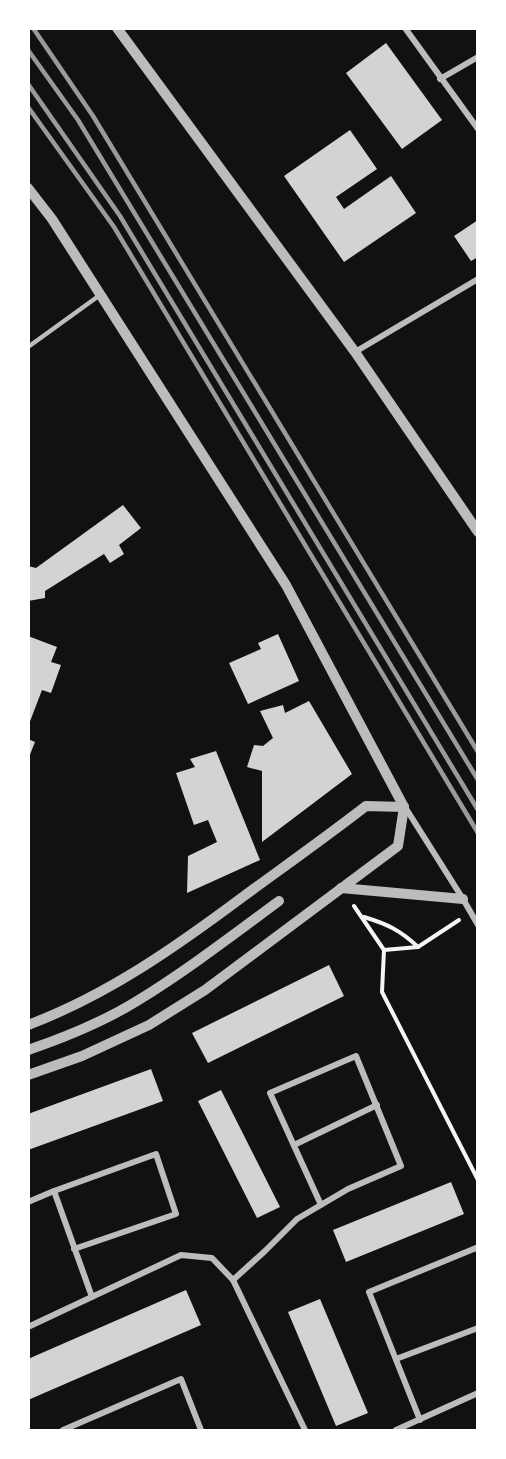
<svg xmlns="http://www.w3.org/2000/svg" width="506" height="1459" font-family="Spectral,serif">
<rect width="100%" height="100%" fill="#111"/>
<g fill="#d3d3d3">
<path d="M386,43L442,120L402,149L346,73Z"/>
<path d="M350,130L377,169L336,197L344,209L391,176L416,213L344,262L284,176Z"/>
<path d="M478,220V257L471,261L454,236Z"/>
<path d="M123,505L141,528L119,545L124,554L110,563L104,554L45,591V598L28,601V566L36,568Z"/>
<path d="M278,634L299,681L248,704L229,663L261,649L258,643Z"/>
<path d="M28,636L57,647L51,662L61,665L51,693L42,690L29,724Z"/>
<path d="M309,701L352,774L262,842V771L247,767L254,745L263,746L273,738L260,711L283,705L285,713Z"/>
<path d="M28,739L35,742L29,757H28Z"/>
<path d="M216,751L260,860L187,893L188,856L217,842L208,820L194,825L176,773L195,767L190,759Z"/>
<path d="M329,965L344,996L208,1063L192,1033Z"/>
<path d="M151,1069L163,1101L28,1150V1114Z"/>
<path d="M221,1090L280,1207L257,1218L198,1101Z"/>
<path d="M451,1182L464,1214L346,1262L333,1230Z"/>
<path d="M186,1290L201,1325L28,1400V1359Z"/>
<path d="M320,1299L368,1413L336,1426L288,1312Z"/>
</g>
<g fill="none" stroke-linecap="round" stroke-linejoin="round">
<g stroke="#f5f5f5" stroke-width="4">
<path d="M354,906L384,950L382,992L478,1180"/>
<path d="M364,917C387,924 400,930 418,947L459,920"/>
<path d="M384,950L418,947"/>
</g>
<path stroke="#bcbcbc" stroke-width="4.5" d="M28,347L100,295"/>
<g stroke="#bcbcbc" stroke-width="6">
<path d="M405,28L478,129"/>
<path d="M440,79L478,57"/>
<path d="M355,352L478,279"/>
<path d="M405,807L463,899L478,925"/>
<path d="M294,1145L377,1105"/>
<path d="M28,1202L54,1191"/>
<path d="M74,1249L176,1214L156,1154L54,1191L92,1297"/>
<path d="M233,1280L265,1251L297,1219L348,1189L401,1166L356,1056L270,1093L321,1205"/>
<path d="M28,1327L181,1255L212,1258L233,1280L305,1430"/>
<path d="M396,1359L478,1328"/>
<path d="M420,1420L369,1292L476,1248L478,1250"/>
<path d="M63,1430L181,1379L201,1430"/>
<path d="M396,1430L478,1393"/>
</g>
<g stroke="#bcbcbc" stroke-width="10">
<path d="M117,28L355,352L478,532"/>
<path d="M28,188L52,219L286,585L404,807"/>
<path d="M341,888L463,899"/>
<path d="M28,1025C108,995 177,946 244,896C285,866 326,837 366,806L404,807"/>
<path d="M28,1050C66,1037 103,1022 137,1001C186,971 233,935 279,901"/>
<path d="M28,1075L82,1056L149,1025L205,990L398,846L404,807"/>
</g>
<g stroke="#9a9a9a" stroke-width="4.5">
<path d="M33,28L93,116L478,752"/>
<path d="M28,50L78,120L478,780"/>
<path d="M28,84L120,216L478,810"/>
<path d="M28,107L114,227L478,833"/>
</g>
</g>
<rect width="506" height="1459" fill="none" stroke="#ffffff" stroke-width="60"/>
</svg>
